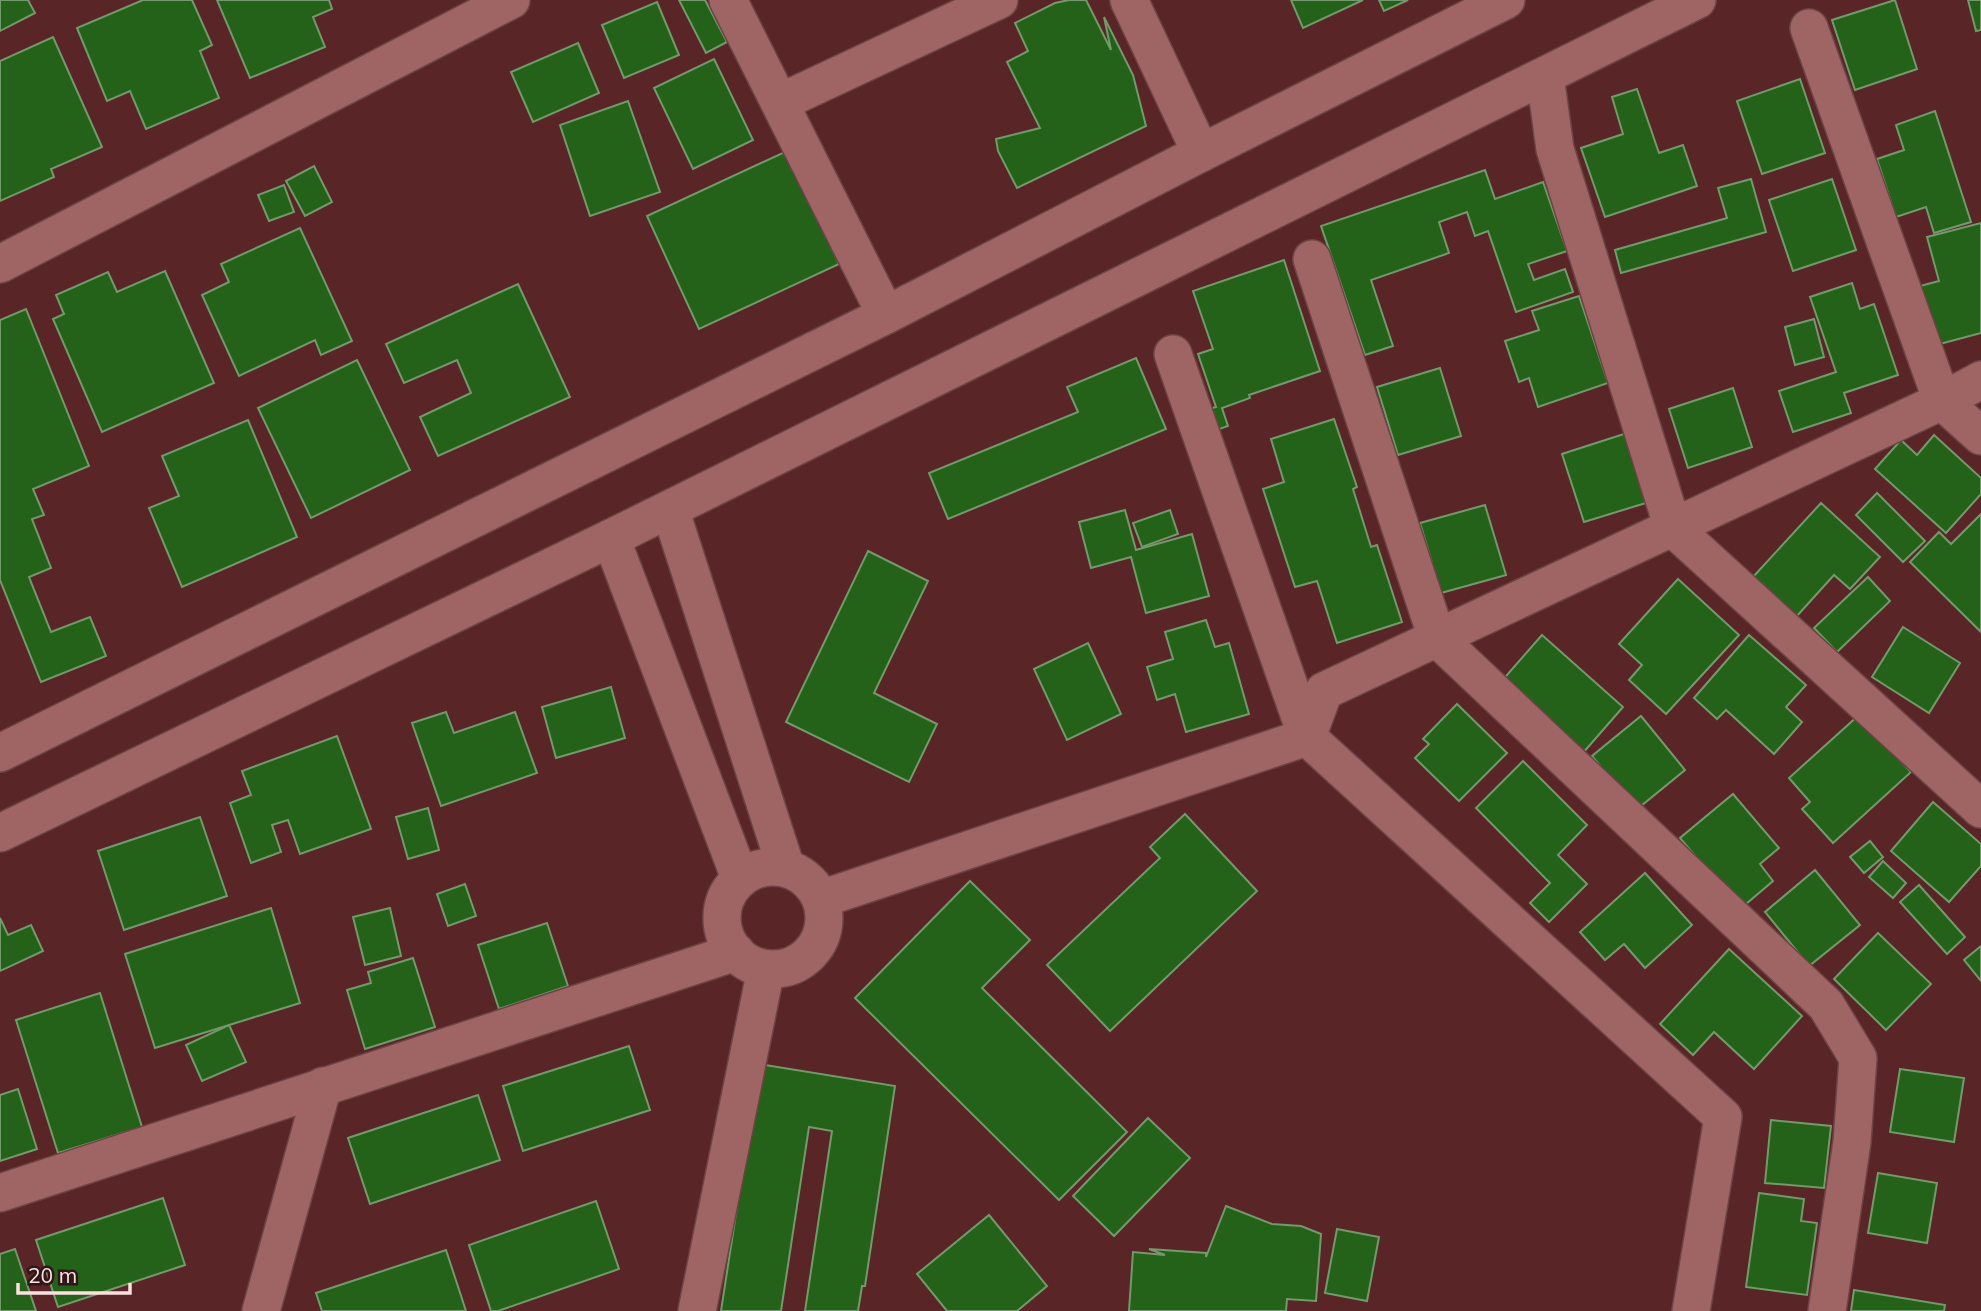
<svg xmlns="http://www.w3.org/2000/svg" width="1981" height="1311" font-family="Mulish,sans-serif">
<rect width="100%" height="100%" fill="#592526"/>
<g fill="#236218" stroke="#73996d" stroke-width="2">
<path d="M0,0H28L35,13L0,31Z"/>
<path d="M143,0H192L212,45L200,51L219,98L146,129L130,91L107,101L77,28Z"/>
<path d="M217,0H329L332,9L313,17L325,47L250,78Z"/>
<path d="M679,0H705L727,42L706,53Z"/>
<path d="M1069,0H1086L1111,50L1104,17L1133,75L1146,126L1017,188L998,151L996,139L1040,128L1007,62L1028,51L1015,23L1055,3Z"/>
<path d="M1291,0H1363L1303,28Z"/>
<path d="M1379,0H1408L1384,11Z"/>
<path d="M1895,0L1917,69L1855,90L1832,20Z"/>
<path d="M1968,0H1981V30L1976,31Z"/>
<path d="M657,2L679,55L624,78L602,25Z"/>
<path d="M53,37L102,147L51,169L54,177L0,201V61Z"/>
<path d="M578,43L599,93L533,122L511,72Z"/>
<path d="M714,59L753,140L693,169L654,88Z"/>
<path d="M1800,79L1825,153L1762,174L1737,101Z"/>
<path d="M1637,89L1659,153L1683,145L1697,186L1605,217L1581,148L1623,134L1612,97Z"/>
<path d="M628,101L660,192L590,216L560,125Z"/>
<path d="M1935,111L1971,222L1934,233L1926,207L1896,217L1877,159L1904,150L1896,125Z"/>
<path d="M787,151L839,264L699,329L647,216Z"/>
<path d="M314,166L332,202L305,216L286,181Z"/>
<path d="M1485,170L1495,199L1543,182L1567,251L1528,264L1534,280L1565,269L1573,292L1516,312L1488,231L1475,236L1467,212L1439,222L1449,253L1371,280L1393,346L1365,355L1321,226Z"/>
<path d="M1751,179L1766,232L1621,273L1615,250L1727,218L1718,188Z"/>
<path d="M1832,179L1856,250L1793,271L1769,200Z"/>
<path d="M284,185L294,212L269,221L258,195Z"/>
<path d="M1981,223V333L1936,345L1920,286L1939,281L1927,237Z"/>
<path d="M300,228L352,341L321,355L315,340L239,376L202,295L229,282L221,264Z"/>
<path d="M1284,260L1320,371L1249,395L1250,398L1222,408L1228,426L1211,432L1204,410L1216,407L1198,354L1213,349L1193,291Z"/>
<path d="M165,271L214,383L102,432L53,319L64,314L56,295L108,272L117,292Z"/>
<path d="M1852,283L1860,309L1874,304L1898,375L1844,393L1851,413L1793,432L1779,391L1836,372L1810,297Z"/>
<path d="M518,284L570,397L438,456L420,417L471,393L457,360L404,383L386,344Z"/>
<path d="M1579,296L1608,383L1538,407L1529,378L1519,382L1505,341L1539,330L1532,311Z"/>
<path d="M26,309L89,466L33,489L44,515L32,519L51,568L29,577L51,632L90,617L106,656L41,682L0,580V320Z"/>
<path d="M1814,319L1824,357L1795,365L1785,327Z"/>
<path d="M1136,358L1166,429L948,519L929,473L1078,412L1067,387Z"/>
<path d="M357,360L410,470L311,518L258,408Z"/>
<path d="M1440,368L1461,436L1398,455L1377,387Z"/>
<path d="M1733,388L1752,447L1688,468L1669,409Z"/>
<path d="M1334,419L1357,487L1353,489L1371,547L1377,545L1402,622L1337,643L1317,581L1295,587L1263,489L1284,482L1271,439Z"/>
<path d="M248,420L297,537L182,587L149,508L179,496L162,456Z"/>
<path d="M1627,433L1649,502L1584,522L1562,454Z"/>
<path d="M1934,435L1981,478V494L1946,533L1875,469L1901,440L1917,455Z"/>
<path d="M1877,493L1925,541L1903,562L1856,515Z"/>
<path d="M1821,503L1880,557L1850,589L1834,575L1796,617L1753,577Z"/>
<path d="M1485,505L1506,575L1441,593L1420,523Z"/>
<path d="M1125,510L1136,550L1192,534L1209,596L1146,613L1131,557L1091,568L1079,522Z"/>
<path d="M1170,510L1178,534L1142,547L1133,523Z"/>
<path d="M1981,514V632L1910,562L1939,532L1951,544Z"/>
<path d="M868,551L928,581L874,693L937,724L909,782L786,722Z"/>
<path d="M1868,577L1890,601L1837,652L1814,628Z"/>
<path d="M1678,579L1739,635L1666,714L1629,680L1642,665L1619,644Z"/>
<path d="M1206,620L1215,647L1229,643L1249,714L1186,732L1175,694L1157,700L1147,667L1173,659L1165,632Z"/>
<path d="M1903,627L1960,663L1929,713L1872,677Z"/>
<path d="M1542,635L1623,707L1582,754L1500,683Z"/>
<path d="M1749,635L1806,685L1786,707L1802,722L1774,754L1726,710L1717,719L1694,698Z"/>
<path d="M1088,643L1121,714L1067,740L1034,669Z"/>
<path d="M611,687L625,738L556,758L542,707Z"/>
<path d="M1457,704L1507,753L1459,801L1415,758L1429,744L1423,739Z"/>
<path d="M446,712L454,733L515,712L537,773L441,806L412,723Z"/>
<path d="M1859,715L1911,772L1833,843L1802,809L1810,802L1789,778Z"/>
<path d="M1641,716L1685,770L1636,810L1592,756Z"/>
<path d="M337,736L371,829L300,854L288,820L272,825L281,852L251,863L230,803L251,795L242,771Z"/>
<path d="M1523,761L1587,825L1558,855L1587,884L1549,922L1530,903L1550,883L1476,808Z"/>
<path d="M1733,794L1779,848L1760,864L1773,881L1740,909L1680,838Z"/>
<path d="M1933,802L1981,844V866L1949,902L1891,851Z"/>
<path d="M428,808L439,850L408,859L396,817Z"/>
<path d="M1185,814L1257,891L1110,1031L1047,965L1160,858L1150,847Z"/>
<path d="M200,817L227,896L124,930L98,851Z"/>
<path d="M1870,841L1883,857L1864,873L1850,857Z"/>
<path d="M1883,861L1906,883L1893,898L1869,877Z"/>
<path d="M1815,870L1860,925L1809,966L1765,912Z"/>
<path d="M1645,873L1692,925L1645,968L1624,944L1605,960L1580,932Z"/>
<path d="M970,881L1030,940L982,988L1127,1132L1059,1200L855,998Z"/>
<path d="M465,884L476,916L448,926L437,894Z"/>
<path d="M1919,885L1965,937L1947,954L1900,902Z"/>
<path d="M271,908L300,1003L155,1048L125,954Z"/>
<path d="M390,908L401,956L365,965L353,917Z"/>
<path d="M0,918L8,935L31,925L43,951L0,971Z"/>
<path d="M547,923L568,986L499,1009L478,945Z"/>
<path d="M1878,933L1931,984L1886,1030L1834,979Z"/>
<path d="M1981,946V981L1964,960Z"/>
<path d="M1729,949L1802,1016L1754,1069L1714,1032L1693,1055L1660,1024Z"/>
<path d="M413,958L435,1027L365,1049L347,990L371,983L368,972Z"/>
<path d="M100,993L142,1127L58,1153L16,1020Z"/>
<path d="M229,1025L246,1062L202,1081L186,1045Z"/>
<path d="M629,1046L650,1110L523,1151L503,1086Z"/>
<path d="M759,1064L895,1086L865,1286H862L858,1311H805L832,1131L809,1127L781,1311H721Z"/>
<path d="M1900,1069L1964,1078L1954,1142L1890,1132Z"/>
<path d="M18,1089L37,1149L0,1161V1095Z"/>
<path d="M478,1095L500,1160L370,1204L348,1138Z"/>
<path d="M1148,1118L1190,1158L1114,1236L1073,1196Z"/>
<path d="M1771,1120L1831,1126L1824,1188L1765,1183Z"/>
<path d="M1878,1173L1937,1183L1927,1243L1868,1233Z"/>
<path d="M1759,1193L1804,1199L1801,1221L1817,1223L1807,1295L1746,1287Z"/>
<path d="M163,1198L185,1265L58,1307L36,1240Z"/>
<path d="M596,1201L619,1269L498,1311H491L469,1245Z"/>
<path d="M1226,1206L1272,1224L1301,1226L1321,1234L1316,1301L1287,1299L1286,1311H1129L1133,1252L1165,1255L1149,1249L1206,1253V1257Z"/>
<path d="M989,1215L1047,1286L1017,1311H947L917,1274Z"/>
<path d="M1337,1229L1379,1237L1367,1301L1325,1293Z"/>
<path d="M15,1249L36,1311H0V1254Z"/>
<path d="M446,1250L466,1311H322L316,1293Z"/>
<path d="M1854,1290L1945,1305L1944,1311H1851Z"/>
</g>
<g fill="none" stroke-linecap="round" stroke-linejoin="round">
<g stroke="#6d4345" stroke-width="40">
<g id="street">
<path d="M728,0L886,315"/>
<path d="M1129,0L1201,153"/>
<path d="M1809,28L1942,401L1981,380"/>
<path d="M1545,76L1555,149L1673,528L1981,809"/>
<path d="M781,102L999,0"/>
<path d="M1312,259L1437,638L1826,1005L1858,1058L1852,1142L1827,1311"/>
<path d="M0,264L511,0"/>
<path d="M1173,354L1307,737"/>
<path d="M670,509L786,868"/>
<path d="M611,538L740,878"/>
<path d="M1307,737L1324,691L1942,401L1981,436"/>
<path d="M0,753L886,315L1201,153L1506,0"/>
<path d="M0,833L611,538L1697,0"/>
<circle cx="773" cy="918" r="51"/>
<path d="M821,899L1307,737L1723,1117L1691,1311"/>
<path d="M0,1193L736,952"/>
<path d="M261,1311L323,1086"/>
<path d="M697,1311L766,969"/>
</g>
</g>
<use href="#street" stroke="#9f6564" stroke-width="37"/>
</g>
<path d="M18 1283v10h112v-10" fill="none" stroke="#fce1e0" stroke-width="3.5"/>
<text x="28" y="1283" font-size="21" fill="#fce1e0" stroke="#2f1717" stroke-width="5" paint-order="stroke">20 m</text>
</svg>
